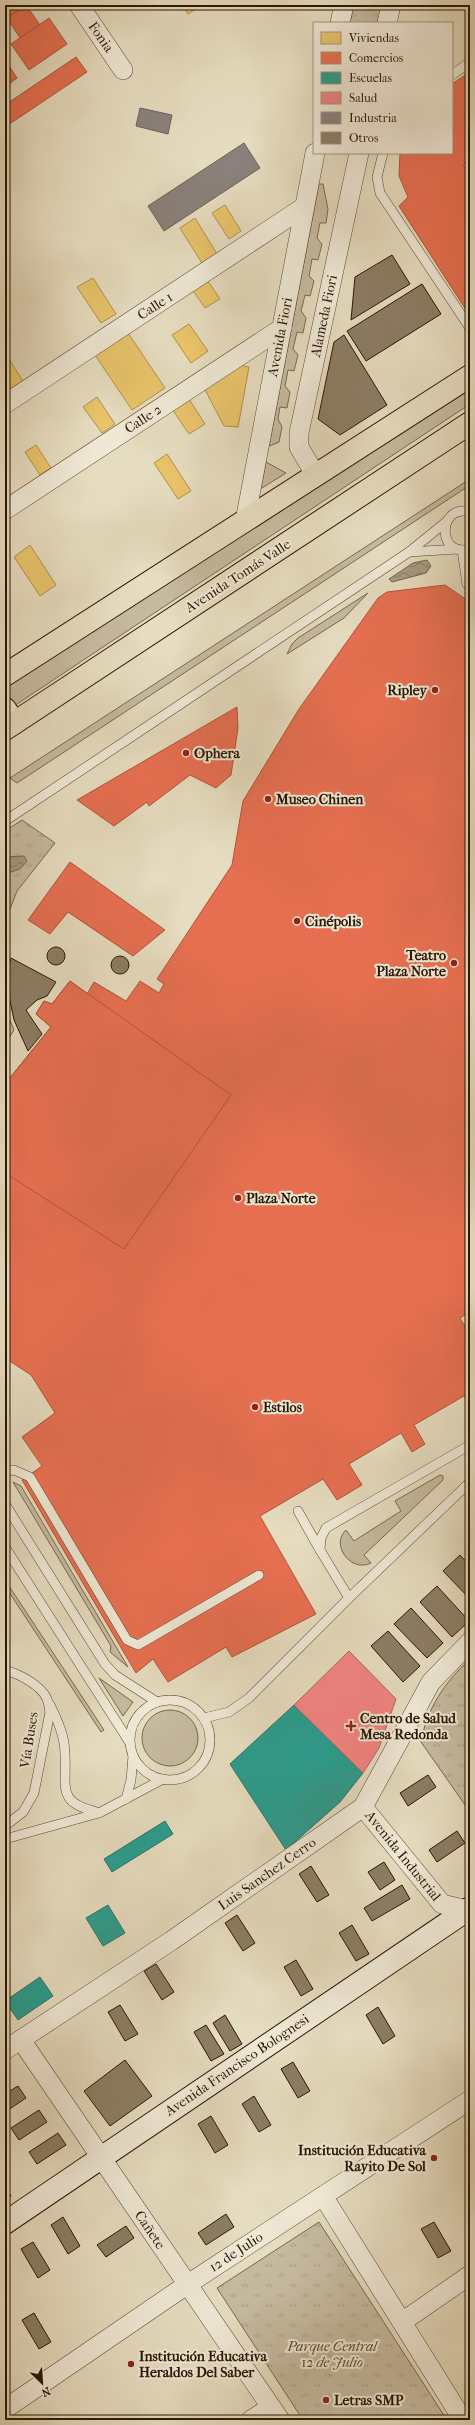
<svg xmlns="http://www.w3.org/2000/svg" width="475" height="2425" font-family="'IM FELL French Canon',serif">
<defs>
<pattern id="park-tufts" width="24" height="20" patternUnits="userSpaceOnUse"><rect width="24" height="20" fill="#c6ba9f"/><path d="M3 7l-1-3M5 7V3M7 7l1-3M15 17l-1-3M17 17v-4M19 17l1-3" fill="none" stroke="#aa9f87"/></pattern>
<pattern id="water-waves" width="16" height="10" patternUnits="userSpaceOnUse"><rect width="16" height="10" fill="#a6997f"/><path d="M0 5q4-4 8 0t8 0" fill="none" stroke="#877c66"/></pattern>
</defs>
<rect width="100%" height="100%" fill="#e6dcbf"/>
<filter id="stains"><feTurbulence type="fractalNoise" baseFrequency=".005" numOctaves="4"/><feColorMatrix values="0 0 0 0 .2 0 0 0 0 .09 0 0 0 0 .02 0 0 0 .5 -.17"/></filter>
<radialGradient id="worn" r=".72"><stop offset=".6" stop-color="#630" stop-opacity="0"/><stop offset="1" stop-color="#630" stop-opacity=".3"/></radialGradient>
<g fill="#c6ba9f" stroke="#786850">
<path d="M319,184H323L328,209L326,223H320L317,238L322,244L318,260L312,259L309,276L314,281L310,296L305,295L301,311L306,318L303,333L297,332L293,349L298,355L294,371L288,370L285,386L290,392L287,408L280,407L278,419L282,427L279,442L269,446Z"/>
<path d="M470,383V404L14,706L5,688Z"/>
<path d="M266,462L286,473L262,488H261Z"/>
<path d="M470,479V485L17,783L10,778Z"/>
<path d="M368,593L344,618L287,654L292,644L298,638Z"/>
<path d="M440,1475L443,1476V1480L364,1555L371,1563C351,1573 330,1545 346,1530L354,1541L401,1511L395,1501Z"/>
<path d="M13,1482L21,1486L128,1667L110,1652L111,1646Z"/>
<path d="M5,1580L104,1730L101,1732L5,1586Z"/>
<path d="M99,1678L133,1702L123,1716Z"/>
<circle cx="170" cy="1738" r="28"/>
</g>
<g fill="url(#park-tufts)" stroke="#786850">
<path d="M353,5H384L380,23H350Z"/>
<path d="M22,820L55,843L17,891L5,922V831Z"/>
<path d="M5,1008L14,1030L9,1038L5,1031Z"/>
<path d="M470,1659V1812L421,1742C427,1708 445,1682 470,1659Z"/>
<path d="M319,2222L447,2420H303L217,2288Z"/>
</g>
<g fill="url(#water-waves)" stroke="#75654d">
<path d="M427,560L431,566L426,573L392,582L389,579L413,563Z"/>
<path d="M24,856L27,861L20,869L5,874V857Z"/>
</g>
<g fill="#e9c46a" stroke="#b0904b">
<path d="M182,5H202L188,14Z"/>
<path d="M225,205L241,231L229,239L212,213Z"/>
<path d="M195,218L217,254L202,263L180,228Z"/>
<path d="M93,278L116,314L101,323L77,287Z"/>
<path d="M206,278L220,299L205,308L191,288Z"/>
<path d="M189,324L208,351L191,363L172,335Z"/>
<path d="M128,333L165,388L132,410L95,355Z"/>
<path d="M5,353L25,384L5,396Z"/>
<path d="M235,364L249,367L238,427L224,426L203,386Z"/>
<path d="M187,396L205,424L189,434L170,406Z"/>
<path d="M97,397L115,424L102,433L83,407Z"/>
<path d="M36,445L51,468L40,475L25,452Z"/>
<path d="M167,454L191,491L178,499L154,463Z"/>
<path d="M30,545L56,585L40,596L14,557Z"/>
</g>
<g fill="#e76f51" stroke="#af5439">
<path d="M5,5H26L5,20Z"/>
<path d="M26,5L40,25L20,38L7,18Z"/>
<path d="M49,18L67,44L29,70L11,44Z"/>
<path d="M76,57L87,72L5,127V105Z"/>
<path d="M5,60L17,78L5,87Z"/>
<path d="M470,72V160L463,165L470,176V316L399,206L408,197L399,176L400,153H452V84Z"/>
<path d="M445,585L470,602V1312L460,1318L470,1335V1406L464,1396L414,1425L425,1444L412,1452L401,1433L349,1464L362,1485L337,1500L323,1479L260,1516L316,1614L232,1657L226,1647L168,1682L153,1659L136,1673L22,1480L42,1466L22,1437L55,1413L31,1375L5,1358V1084L51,1027L36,1014L44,1001L52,1004L70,981L87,994L94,982L126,1001L140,981L159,993L164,984L157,979L232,865L243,801L299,709L378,598L387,592Z"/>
<path d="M237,707L238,728L231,775L216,788L190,775L149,806L147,802L114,826L77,800Z"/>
<path d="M70,862L165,930L133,956L68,912L50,934L28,920Z"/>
<path d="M70,981L231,1095L124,1249L5,1173V1084L51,1027L36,1014L44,1001L52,1004Z"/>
</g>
<g fill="#2a9d8f" stroke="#2a7465">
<path d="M294,1705L363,1773L340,1802L286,1850L230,1764Z"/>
<path d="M165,1821L173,1834L112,1872L104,1859Z"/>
<path d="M108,1905L125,1933L103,1946L86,1918Z"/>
<path d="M40,1977L53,1996L18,2020L5,2001Z"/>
</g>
<path fill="#f28482" stroke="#b6635c" d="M349,1651L396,1699L379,1748L363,1773L294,1705Z"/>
<g fill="#8a817c" stroke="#6e6157">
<path d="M140,108L172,115L168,134L136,126Z"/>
<path d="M244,143L260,168L164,231L148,206Z"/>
</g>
<g fill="#8c7d64" stroke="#2b1602">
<path d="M392,255L410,284L351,320L355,277Z"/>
<path d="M422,284L441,314L366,361L347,331Z"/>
<path d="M344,335L387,405L340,435L318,419L334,342Z"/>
<circle cx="56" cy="956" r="9"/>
<circle cx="120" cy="965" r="9"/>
<path d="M11,958L56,982L47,996L37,1000L26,1010L42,1034L28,1051L14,1020L10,1001L7,973Z"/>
<path d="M460,1555L470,1566V1599L443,1571Z"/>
<path d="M437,1586L469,1621L452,1637L420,1602Z"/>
<path d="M411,1608L443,1643L427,1658L394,1624Z"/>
<path d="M388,1631L420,1666L403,1682L371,1646Z"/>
<path d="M428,1775L436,1787L408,1806L400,1793Z"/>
<path d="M457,1831L465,1843L437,1862L429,1850Z"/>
<path d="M384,1862L395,1880L380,1890L368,1872Z"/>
<path d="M311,1866L329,1895L317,1902L299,1874Z"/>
<path d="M402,1885L410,1899L372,1921L364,1908Z"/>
<path d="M237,1915L255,1943L243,1951L225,1923Z"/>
<path d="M352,1925L369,1954L356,1961L339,1933Z"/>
<path d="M296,1960L313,1989L301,1996L284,1967Z"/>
<path d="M156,1964L174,1992L162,2000L144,1971Z"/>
<path d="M120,2005L138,2034L125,2041L108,2012Z"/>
<path d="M378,2007L395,2036L383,2044L366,2015Z"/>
<path d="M225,2015L242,2044L230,2051L213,2023Z"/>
<path d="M206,2025L224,2054L211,2061L194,2032Z"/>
<path d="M125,2060L152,2096L110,2126L84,2091Z"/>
<path d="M293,2062L310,2091L298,2098L281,2069Z"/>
<path d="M18,2086L26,2098L5,2112V2094Z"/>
<path d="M254,2096L271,2125L259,2132L242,2104Z"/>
<path d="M39,2110L47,2122L19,2140L11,2128Z"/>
<path d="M211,2116L228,2145L215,2153L198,2124Z"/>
<path d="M58,2133L66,2145L37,2164L29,2152Z"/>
<path d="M5,2186L11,2196L5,2199Z"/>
<path d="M226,2214L234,2227L206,2245L198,2233Z"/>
<path d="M63,2217L80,2246L68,2254L51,2225Z"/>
<path d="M434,2222L451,2251L438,2258L421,2229Z"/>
<path d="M126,2226L134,2238L106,2257L97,2245Z"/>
<path d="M33,2242L50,2270L38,2278L21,2249Z"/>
<path d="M34,2313L51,2342L39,2349L22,2320Z"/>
</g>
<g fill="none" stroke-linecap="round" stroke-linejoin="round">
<g stroke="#5a4831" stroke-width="10">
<g id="lane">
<path d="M452,75L470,62"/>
<path d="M383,153L377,177L380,193L470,328"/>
<path d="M470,512C438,503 436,558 470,549"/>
<path d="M462,550L467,584L470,586"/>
<path d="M409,552L457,549"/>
<path d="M5,821L409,552L446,522"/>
<path d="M5,1471L14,1470L30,1477L127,1640L138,1645L259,1575"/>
<path d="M5,1504L105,1664L115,1675L157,1702"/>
<path d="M298,1511L320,1550"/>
<path d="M5,1547L130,1743"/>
<path d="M349,1598L320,1550L321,1538L326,1528L470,1445"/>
<path d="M5,1670C19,1674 41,1685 47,1699C49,1703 49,1708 50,1712L34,1793L23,1812L5,1826"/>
<circle cx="170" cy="1740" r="40"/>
<path d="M50,1705C58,1721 65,1737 65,1755C67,1788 56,1802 97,1812"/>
<path d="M204,1718L229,1712L249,1698L349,1598L470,1482"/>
<path d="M126,1799L131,1780L133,1756"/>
<path d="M5,1839L99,1813L163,1779"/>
</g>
</g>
<g stroke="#5a4831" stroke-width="20">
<g id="street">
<path d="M79,5L123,70"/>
<path d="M340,23L344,5"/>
<path d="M387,23L391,5"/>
<path d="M5,404L304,207"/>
<path d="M316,476L299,447V433L359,153"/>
<path d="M5,510L282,328"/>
<path d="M245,521L315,153"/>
<path d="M363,1807L442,1904L467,1910"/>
<path d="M21,2040L280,2420"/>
<path d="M5,2050L171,1941L363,1807L431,1682L470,1642"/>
<path d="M323,2196L463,2420"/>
<path d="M402,2322L470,2275"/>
<path d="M5,2409L188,2284L470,2100"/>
<path d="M251,2420L271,2407"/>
</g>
</g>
<g stroke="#2b1602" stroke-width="24">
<g id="secondary">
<path d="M5,709L14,723"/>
<path d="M5,2223L470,1908"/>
</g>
</g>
<g stroke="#2b1602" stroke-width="24">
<g id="primary">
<path d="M5,675L470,376"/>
<path d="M5,729L470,423"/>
</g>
</g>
<use href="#lane" stroke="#efe8d5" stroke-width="9"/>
<use href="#street" stroke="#efe8d5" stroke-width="19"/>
<use href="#secondary" stroke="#efe8d5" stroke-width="22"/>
<use href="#primary" stroke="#e6dcbf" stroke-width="22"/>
</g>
<g fill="#8f2418" stroke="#efe8d5" stroke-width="1.5">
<circle cx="435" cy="690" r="4"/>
<circle cx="186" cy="753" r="4"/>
<circle cx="268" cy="799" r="4"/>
<circle cx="297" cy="921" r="4"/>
<circle cx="454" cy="963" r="4"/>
<circle cx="238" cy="1198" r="4"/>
<circle cx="255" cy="1407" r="4"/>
<path d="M349 1720h4v4h4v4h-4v4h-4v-4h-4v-4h4z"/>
<circle cx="434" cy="2158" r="4"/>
<circle cx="131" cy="2364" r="4"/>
<circle cx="326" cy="2400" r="4"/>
</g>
<g text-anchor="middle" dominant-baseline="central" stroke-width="4" stroke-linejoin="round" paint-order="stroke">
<g font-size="14" fill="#2b1602" stroke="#efe8d5">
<text transform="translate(101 37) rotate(55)">Fonia</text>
<text transform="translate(155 306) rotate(-33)">Calle 1</text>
<text transform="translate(324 316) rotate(-78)">Alameda Fiori</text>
<text transform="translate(280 337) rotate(-79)">Avenida Fiori</text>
<text transform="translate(143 419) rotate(-33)">Calle 2</text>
<text transform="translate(238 576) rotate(-33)">Avenida Tomás Valle</text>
<text transform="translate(29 1740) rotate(-81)">Vía Buses</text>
<text transform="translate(403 1856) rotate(51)">Avenida Industrial</text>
<text transform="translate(267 1874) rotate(-35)">Luis Sanchez Cerro</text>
<text transform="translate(237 2065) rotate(-34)">Avenida Francisco Bolognesi</text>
<text transform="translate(150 2230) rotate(56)">Cañete</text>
<text transform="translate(236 2252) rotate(-33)">12 de Julio</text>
</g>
<g font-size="14" font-weight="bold" fill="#2b1602" stroke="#efe8d5" text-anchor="start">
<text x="427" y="690" text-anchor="end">Ripley</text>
<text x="194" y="753">Ophera</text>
<text x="276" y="799">Museo Chinen</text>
<text x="305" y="921">Cinépolis</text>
<text x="446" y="955" text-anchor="end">Teatro<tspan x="446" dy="16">Plaza Norte</tspan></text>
<text x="246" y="1198">Plaza Norte</text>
<text x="263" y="1407">Estilos</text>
<text x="360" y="1718">Centro de Salud<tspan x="360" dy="16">Mesa Redonda</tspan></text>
<text x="426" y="2150" text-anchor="end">Institución Educativa<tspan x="426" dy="16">Rayito De Sol</tspan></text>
<text x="139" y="2356">Institución Educativa<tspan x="139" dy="16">Heraldos Del Saber</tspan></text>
<text x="334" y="2400">Letras SMP</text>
</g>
<g font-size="14" font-style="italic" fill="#5a4731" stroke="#efe8d5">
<text x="332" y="2346">Parque Central<tspan x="332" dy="16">12 de Julio</tspan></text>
</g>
</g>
<rect width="475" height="2425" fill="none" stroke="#e6dcbf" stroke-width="20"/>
<rect x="6" y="6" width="463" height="2413" fill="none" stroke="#2b1602" stroke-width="2"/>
<rect x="10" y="10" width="455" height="2405" fill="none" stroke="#2b1602"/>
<rect x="313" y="22" width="140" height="132" fill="#efe8d5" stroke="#a19481"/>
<rect x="321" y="32" width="20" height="12" fill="#e9c46a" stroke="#a19481"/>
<text x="349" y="42" font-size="12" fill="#2b1602">Viviendas</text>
<rect x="321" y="52" width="20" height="12" fill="#e76f51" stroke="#a19481"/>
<text x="349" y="62" font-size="12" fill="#2b1602">Comercios</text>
<rect x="321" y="72" width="20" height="12" fill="#2a9d8f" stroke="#a19481"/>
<text x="349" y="82" font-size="12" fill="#2b1602">Escuelas</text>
<rect x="321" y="92" width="20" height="12" fill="#f28482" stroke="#a19481"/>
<text x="349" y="102" font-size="12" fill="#2b1602">Salud</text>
<rect x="321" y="112" width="20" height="12" fill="#8a817c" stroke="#a19481"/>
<text x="349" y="122" font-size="12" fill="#2b1602">Industria</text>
<rect x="321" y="132" width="20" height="12" fill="#8c7d64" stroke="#a19481"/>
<text x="349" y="142" font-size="12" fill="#2b1602">Otros</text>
<g transform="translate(42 2383) rotate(155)" stroke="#efe8d5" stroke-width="3" paint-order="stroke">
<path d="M0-3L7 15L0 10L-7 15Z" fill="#2b1602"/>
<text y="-6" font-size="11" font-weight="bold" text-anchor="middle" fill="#2b1602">N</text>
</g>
<rect width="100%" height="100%" filter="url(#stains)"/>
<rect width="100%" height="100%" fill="url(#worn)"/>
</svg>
